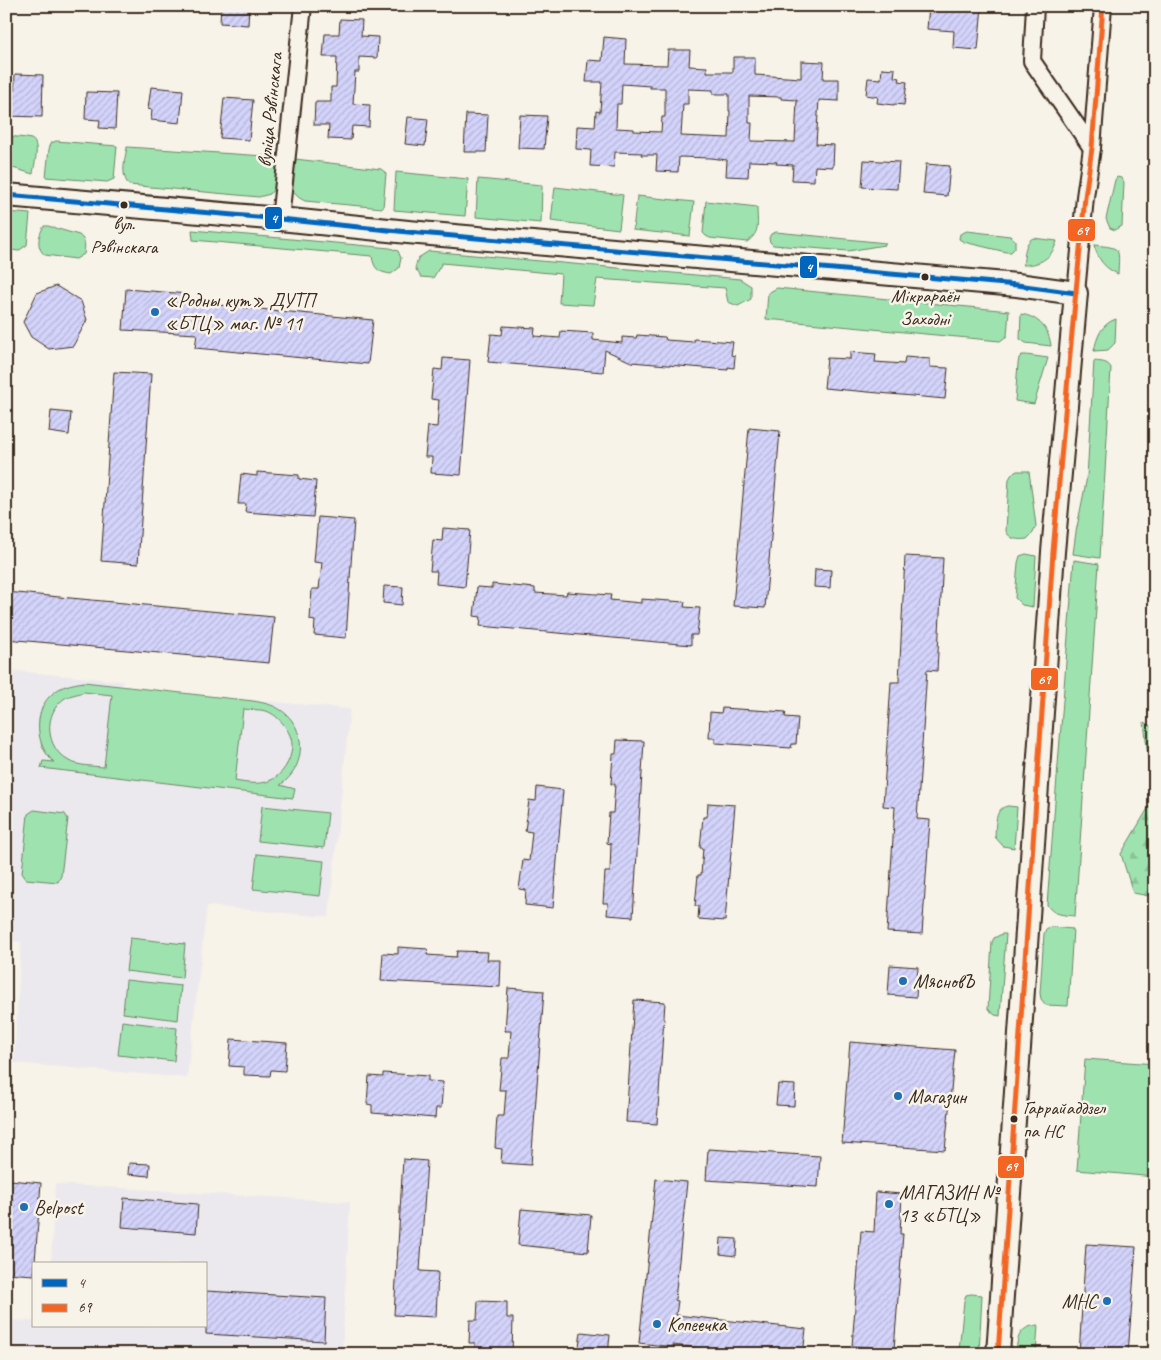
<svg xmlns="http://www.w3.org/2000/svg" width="1161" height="1360" font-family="Caveat,sans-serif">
<defs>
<pattern id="forest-firs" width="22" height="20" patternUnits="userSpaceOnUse" patternTransform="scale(1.25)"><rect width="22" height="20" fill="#9ee3af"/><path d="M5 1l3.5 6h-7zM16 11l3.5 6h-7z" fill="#89c396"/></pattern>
<pattern id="building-hatch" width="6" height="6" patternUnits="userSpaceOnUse" patternTransform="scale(1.25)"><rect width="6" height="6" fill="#d3d3fb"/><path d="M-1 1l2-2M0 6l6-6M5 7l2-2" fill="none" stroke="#b6b5d7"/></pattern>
</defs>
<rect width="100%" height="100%" fill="#f7f3e8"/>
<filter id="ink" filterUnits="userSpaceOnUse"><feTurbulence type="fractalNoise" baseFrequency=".02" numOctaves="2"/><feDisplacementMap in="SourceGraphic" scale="10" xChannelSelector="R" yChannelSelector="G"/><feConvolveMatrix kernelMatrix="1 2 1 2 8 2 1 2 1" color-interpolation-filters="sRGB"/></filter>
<g filter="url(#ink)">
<g fill="#ece9ee">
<path d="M6,670L123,681V688L350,709L329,917L207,906L187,1078L14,1063L21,942L6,940Z"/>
<path d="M55,1184L350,1202L342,1354H6V1320L34,1321V1326H206V1264H51Z"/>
</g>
<g fill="#9ee3af" stroke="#6c8666" fill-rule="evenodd">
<path d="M6,136C14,137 24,137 31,139C41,143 34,165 33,174L6,166Z"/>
<path d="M56,141L117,146L114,179L107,182L46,177L49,149L51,143Z"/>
<path d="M127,147L280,157L275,187L270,194L259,197L129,185C120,174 125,160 127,147Z"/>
<path d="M295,159L381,169L386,173L383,208L305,201C285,192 292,177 295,159Z"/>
<path d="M396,172L468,179L465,216L394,210Z"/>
<path d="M1117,177L1121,178L1124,182L1122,226L1115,230L1110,228L1106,219L1115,180Z"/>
<path d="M478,179L542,185L541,223L476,217Z"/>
<path d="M555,187L623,195L619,229L551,221Z"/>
<path d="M637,196L694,202L690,236L633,230Z"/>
<path d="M706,201L757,207C757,223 761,232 747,242L710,238L706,236L703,233Z"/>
<path d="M6,212L30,214L27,245L18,251L6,249Z"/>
<path d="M44,226H48L79,235C86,240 85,246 84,254L76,259L45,255C36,248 38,236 44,226Z"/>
<path d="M192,230L390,248L398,251L401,258L399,268L391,274C378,272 374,269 372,256L193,240Z"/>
<path d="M967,231L1010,236L1015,240V248L1011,252H1006L964,242L959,239L960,234Z"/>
<path d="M776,232L886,243L884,245L848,251L773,245L770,242L769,238L771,234Z"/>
<path d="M1033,238L1057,241C1052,258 1040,265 1023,265C1025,255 1024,243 1033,238Z"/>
<path d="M1094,245C1122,248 1119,247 1118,274C1104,268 1098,259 1094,245Z"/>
<path d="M429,251L740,279L751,286V299L738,306L728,302L725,288L597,279L593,305L559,303L561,274L442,263L433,278L421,277L415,268L418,258Z"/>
<path d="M777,288L1009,311L1007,336L1000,341L766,319L768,293Z"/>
<path d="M1021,314C1039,317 1049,329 1051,346L1026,343L1020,339Z"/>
<path d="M1116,319L1115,343L1108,350L1094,351C1097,337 1101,324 1116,319Z"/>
<path d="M1022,355H1026L1048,358L1034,404L1015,401L1018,364L1019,358Z"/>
<path d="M1094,361C1100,362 1108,361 1111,368L1100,558L1073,554L1076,532L1087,477Z"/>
<path d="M1017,471H1029L1036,526L1033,533L1027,539C1018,540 1010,540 1006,531L1009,479L1012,474Z"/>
<path d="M1026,554L1036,556L1033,607L1022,605L1015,598L1018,563L1020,556Z"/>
<path d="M1074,560L1099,564L1075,916C1064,915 1053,915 1047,905Z"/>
<path d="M84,682L253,701C265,703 276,705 286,714C308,734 304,770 280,785L295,789L293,798L41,768L43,761L54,762C35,747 33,711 51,695C60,686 71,684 84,682ZM84,692L112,695L104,767C92,766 79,766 69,761C45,748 43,713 65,698C70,695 78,694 84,692ZM243,709C250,710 259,709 266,711C279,715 293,733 292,747C291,761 282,776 269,781C258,785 246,783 235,781Z"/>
<path d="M262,806L328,813L324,848L258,841Z"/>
<path d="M1008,806L1017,807L1014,848L1003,846L995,837C996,825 994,808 1008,806Z"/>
<path d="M34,810L65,814L68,819L61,876L58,882L26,879L22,873L28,814Z"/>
<path d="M257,854L324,861L320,896L253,889Z"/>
<path d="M1050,927L1073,929L1068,1006L1046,1005L1041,999L1040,993L1044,934L1046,929Z"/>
<path d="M1002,934H1006L1000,1016L995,1015L988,1009L992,942L994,938Z"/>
<path d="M130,938L185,944L182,978L126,971Z"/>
<path d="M126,980L181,986L178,1020L123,1013Z"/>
<path d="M122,1021L177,1028L174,1061L118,1055Z"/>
<path d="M1085,1059L1155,1064V1177L1077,1170Z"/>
<path d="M971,1294L982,1295L979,1354H960L959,1351L964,1301L966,1295Z"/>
<path d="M1038,1325L1036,1354H1016C1017,1337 1019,1327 1038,1325Z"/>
</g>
<path fill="url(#forest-firs)" stroke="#6c8666" d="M1144,722L1155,729V897L1133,893L1121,854L1153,800Z"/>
<g fill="url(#building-hatch)" stroke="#3b2a1e" fill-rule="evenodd">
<path d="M221,6H249L248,25L220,23Z"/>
<path d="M929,6L955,8V6H982L978,50L953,48L954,31L927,29Z"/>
<path d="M340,19L362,20L361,36L378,37L377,58L359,57V72H355L353,104L370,105L369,127L352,126L351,140L328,139L329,125H314L315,102H331V87H336L337,57H323L325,34H339Z"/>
<path d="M604,37L626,39L625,64L667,65L668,50H690L689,66L707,67V72H733V57H755V75L801,78V61L824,62L823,79H839V101L819,100L816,144L834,145L833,167L815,166L814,181L792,180L793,165L776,164L777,162L749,161L748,177L726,176L727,160L711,158L679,157L678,172L656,171L657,155H641L642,153L615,152L614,167L590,166L591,150L576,149L577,126L595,127L596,111L600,112L602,82H586L588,60L602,61ZM622,84L650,86V88H665V117H662L661,132L634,131V129L616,128L617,104H621ZM688,89L713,90V94H729V111H730L729,138L681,136L683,104H688ZM749,96L781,97V99L797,100L795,142L751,141L752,123H749Z"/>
<path d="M882,68L895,69L894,77L900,78L899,81L907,82L904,105L895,104L894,105L877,103L878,97L866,95L868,78L881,79Z"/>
<path d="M15,74L43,75L42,117L6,116V98H14Z"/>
<path d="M151,87L183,90L180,123L151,120L152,110L148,109Z"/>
<path d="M86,92L117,93L115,129L99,128L100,120L85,119Z"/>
<path d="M224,98L253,100L249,140L220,138Z"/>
<path d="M466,114L488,115L486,152H464Z"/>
<path d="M520,115L547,116L544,149L518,148Z"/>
<path d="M408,117L428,119L425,146L405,144Z"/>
<path d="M864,160L899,162L897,189L862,187Z"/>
<path d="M926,164L950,166L947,196L923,194Z"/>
<path d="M56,286L81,301L87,320L73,346L49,349L31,337L23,322L37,293Z"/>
<path d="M126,289L188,294L187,302L373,320L368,364L195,348L197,334L123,330Z"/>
<path d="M503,326L535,328L534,336L560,338L561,331L593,333V340L622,343V337L636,338L637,335L665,337L666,340L694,342V339L733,342L731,355L735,356L734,368L728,367V370L631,362L605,350L603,372L488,362L491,334L502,335Z"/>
<path d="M850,352L876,354L875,362L904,364L905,357L930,359V367L948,368L945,399L824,388L827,358L850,359Z"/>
<path d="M443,358L470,360L461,475L431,473L432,457H425L428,426L437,427L439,400L431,399L434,369L442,370Z"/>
<path d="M114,372L151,374L138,564L101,561Z"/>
<path d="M51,411L71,413L69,435L49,432Z"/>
<path d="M749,428L780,431L765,608L733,606Z"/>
<path d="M257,472L299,475V479L316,481L313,517L245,512L246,504H238L241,474L257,476Z"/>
<path d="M318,517L354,520L346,638L314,635L315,621L310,620L312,589H319L322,563L314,562Z"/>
<path d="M443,528L470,530L465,587L436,584L437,571H430L433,540L442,541Z"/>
<path d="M905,556L943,558L937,671L927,670L917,819L930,820L922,934L887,932L895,807L883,806L891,682H899Z"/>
<path d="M815,569L831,570L830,588L814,587Z"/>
<path d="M492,584L535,588V593L566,595L567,592L611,595L610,600L641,603V599L685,602L684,607L700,608L697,635H691V645L480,626L481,617L474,616L477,587L492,588Z"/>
<path d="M384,586L403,587L402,605L383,603Z"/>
<path d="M6,592L274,617L269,663L6,639Z"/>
<path d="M722,708L786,712L785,717L798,718L796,744H792L791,748L715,743V738H709L710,712L721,713Z"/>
<path d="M617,740L644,741L633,917L607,915L608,903H603L605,872H610L611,844L607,843L609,813H613L615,784H611L613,754H616Z"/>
<path d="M537,787L563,790L553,908L525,905L526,890L519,889L523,860L529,861L532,832L525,831L529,800L536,801Z"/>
<path d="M708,803L735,805L725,921L698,919L699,906H695L698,875H701L703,848H700L703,817H707Z"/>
<path d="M398,947L428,949L427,955L456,957L457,951L488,952L487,960H501L500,987L381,981L383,953L398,954Z"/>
<path d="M890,965L918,967L916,997L888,995Z"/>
<path d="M508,988L544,991L531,1165L501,1163L502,1149L495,1148L497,1116H504L506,1090H499L502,1058H509L511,1031H505Z"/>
<path d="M634,1000L665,1002L657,1124L626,1122Z"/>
<path d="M231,1039L287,1043L285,1071L271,1070L270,1076L244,1075V1067L229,1066Z"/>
<path d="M850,1042L955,1050L945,1150L842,1143Z"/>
<path d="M383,1073L428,1076V1081L443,1082L441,1108H436L435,1118L372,1113V1105L367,1104L369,1076L383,1077Z"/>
<path d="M778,1084L795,1085L794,1106L776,1105Z"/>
<path d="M708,1149L820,1156L818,1187L706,1180Z"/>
<path d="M403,1159L427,1161L420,1271L438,1272L436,1317L394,1315Z"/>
<path d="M129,1163L150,1164L149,1176L128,1174Z"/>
<path d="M656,1179L687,1182L675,1300L678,1301L676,1315L806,1329L803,1354H747L673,1345V1347L639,1343Z"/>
<path d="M10,1180L41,1183L34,1275L6,1273V1232Z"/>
<path d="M876,1192L902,1194L900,1234H903L894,1349L852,1346L861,1231L874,1232Z"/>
<path d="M124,1198L198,1204L196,1233L122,1227Z"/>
<path d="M521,1209L591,1215L588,1252L518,1245Z"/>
<path d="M721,1238L737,1239L736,1256L720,1254Z"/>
<path d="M1086,1244L1136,1247L1128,1354H1079Z"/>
<path d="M206,1291L326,1298L324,1341L206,1334Z"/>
<path d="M478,1301L507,1302V1318H513L512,1354H475V1343H469L470,1320H477Z"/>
<path d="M581,1332L610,1335L608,1354H578Z"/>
</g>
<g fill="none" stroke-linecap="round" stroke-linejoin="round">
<g stroke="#3b2a1e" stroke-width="20">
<g id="minor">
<path d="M1035,6L1032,61L1092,148"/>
<path d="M280,219L303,6"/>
<path d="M1076,293L1085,197L1092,148L1103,6"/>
</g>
</g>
<g stroke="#3b2a1e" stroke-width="26">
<path id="secondary" d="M6,195L280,219L408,232L1017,285L1076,293L1053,552L998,1354"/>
</g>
<use href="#minor" stroke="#f7f3e8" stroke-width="16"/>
<use href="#secondary" stroke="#f7f3e8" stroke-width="22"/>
<g stroke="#f7f3e8" stroke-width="9">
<path id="bus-1" d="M6,195L280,219L408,232L1017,285L1076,293"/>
</g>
<g stroke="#f7f3e8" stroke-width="9">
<path id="bus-2" d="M998,1354L1053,552L1070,354L1085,197L1092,148L1103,6"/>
</g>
<use href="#bus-1" stroke="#0065bd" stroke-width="5"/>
<use href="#bus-2" stroke="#f26522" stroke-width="5"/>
</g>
</g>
<g fill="#3b2a1e" stroke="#f7f3e8" stroke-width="2">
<circle cx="124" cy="205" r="4.5"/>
<circle cx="925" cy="277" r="4.5"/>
<circle cx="1014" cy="1119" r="4.5"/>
</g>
<g fill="#1f6fb2" stroke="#f7f3e8" stroke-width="2">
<circle cx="155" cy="312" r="5"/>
<circle cx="903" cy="981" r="5"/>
<circle cx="898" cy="1096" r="5"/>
<circle cx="889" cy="1204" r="5"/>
<circle cx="24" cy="1207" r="5"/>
<circle cx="1107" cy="1301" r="5"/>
<circle cx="657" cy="1324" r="5"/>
</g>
<g text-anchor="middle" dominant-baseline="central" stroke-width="5" stroke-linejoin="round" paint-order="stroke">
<g font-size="19" fill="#3b2a1e" stroke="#f7f3e8">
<text x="124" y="224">вул.<tspan x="124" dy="23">Рэвінскага</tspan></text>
<text x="925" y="296">Мікрараён<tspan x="925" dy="23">Заходні</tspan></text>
<text x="1023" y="1108" text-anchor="start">Гаррайаддзел<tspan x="1023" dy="23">па НС</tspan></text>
</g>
<g font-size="20" fill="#3b2a1e" stroke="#f7f3e8">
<text transform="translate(270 110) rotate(-84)">вуліца Рэвінскага</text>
</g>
<g font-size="20" fill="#3b2a1e" stroke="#f7f3e8" text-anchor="start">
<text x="165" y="300">«Родны кут» ДУТП<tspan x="165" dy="23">«БТЦ» маг. № 11</tspan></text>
<text x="913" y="981">МясновЪ</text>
<text x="908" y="1096">Магазин</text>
<text x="899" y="1192">МАГАЗИН №<tspan x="899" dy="23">13 «БТЦ»</tspan></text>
<text x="34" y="1207">Belpost</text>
<text x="1097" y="1301" text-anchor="end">МНС</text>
<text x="667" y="1324">Копеечка</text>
</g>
</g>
<g stroke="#f7f3e8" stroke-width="2">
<rect x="264" y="206" width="19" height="24" rx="5" fill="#0065bd"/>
<rect x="1067" y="218" width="29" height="24" rx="5" fill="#f26522"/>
<rect x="799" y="255" width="19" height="24" rx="5" fill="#0065bd"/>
<rect x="1030" y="667" width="29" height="24" rx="5" fill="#f26522"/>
<rect x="997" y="1155" width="28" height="24" rx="5" fill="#f26522"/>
</g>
<g font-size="14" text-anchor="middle" font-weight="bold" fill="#fff">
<text x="274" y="223">4</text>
<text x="1082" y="235">69</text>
<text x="809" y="272">4</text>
<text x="1044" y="684">69</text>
<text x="1011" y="1171">69</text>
</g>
<rect width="1161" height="1360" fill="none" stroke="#f7f3e8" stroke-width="25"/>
<rect x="12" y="12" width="1136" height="1335" fill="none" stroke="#3b2a1e" stroke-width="2" filter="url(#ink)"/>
<rect x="32" y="1262" width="175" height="65" fill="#f7f3e8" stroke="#aca397"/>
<rect x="42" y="1279" width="25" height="8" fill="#0065bd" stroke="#aca397"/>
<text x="78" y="1288" font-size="15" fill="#3b2a1e">4</text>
<rect x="42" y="1304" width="25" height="8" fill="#f26522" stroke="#aca397"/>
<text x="78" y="1312" font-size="15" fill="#3b2a1e">69</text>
</svg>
